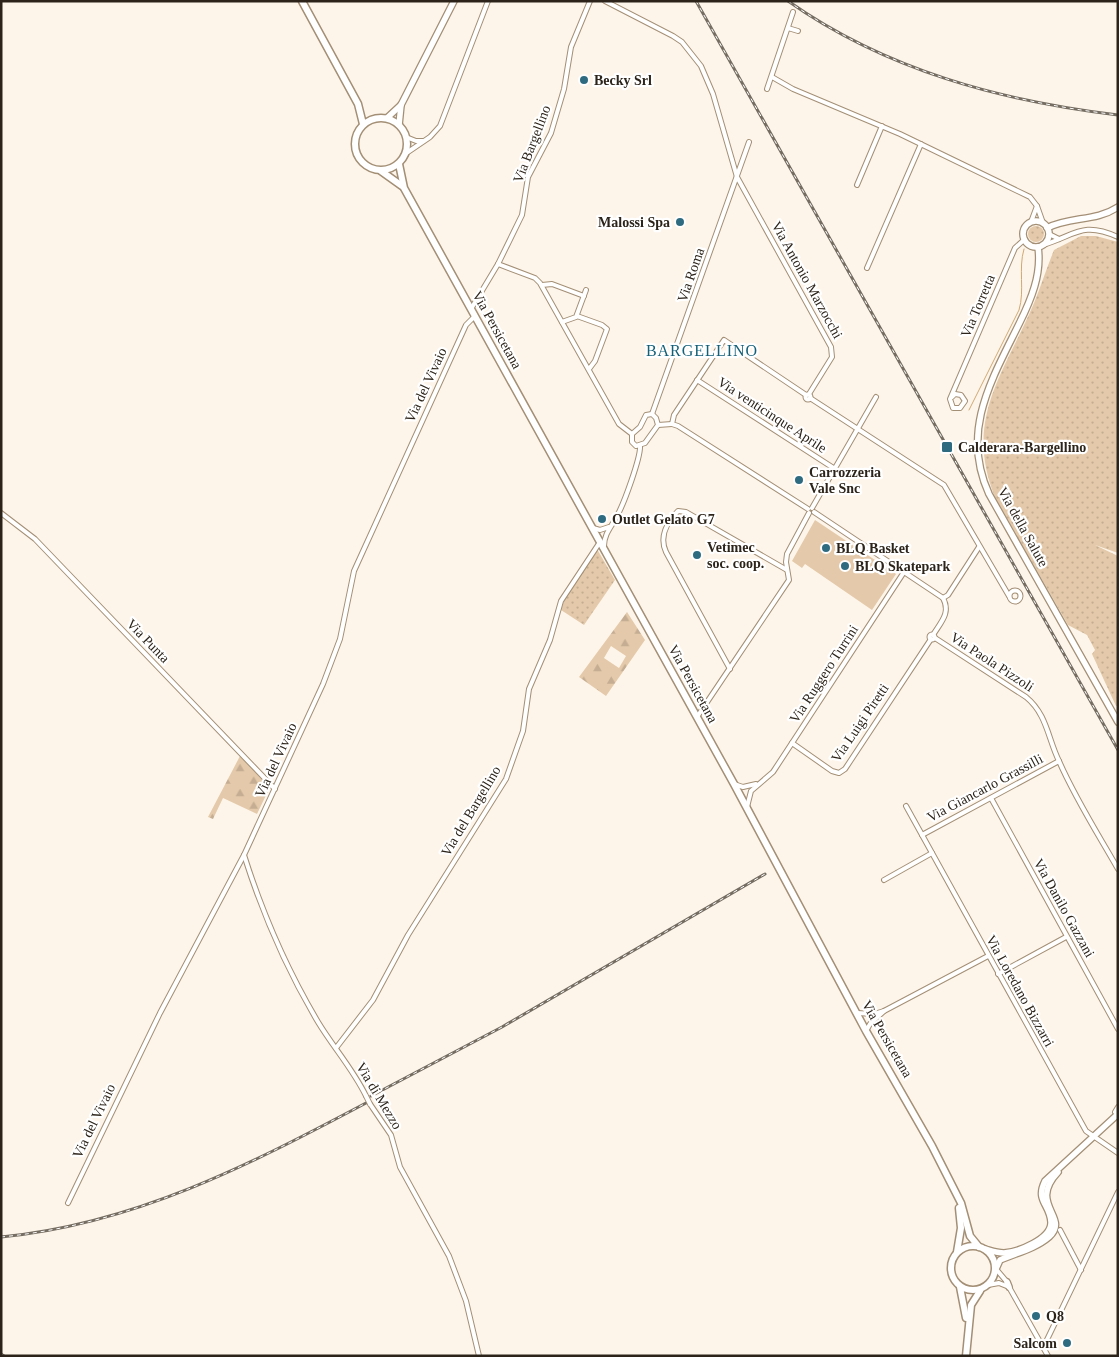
<svg xmlns="http://www.w3.org/2000/svg" width="1119" height="1357" font-family="'Times New Roman',serif">
<defs>
<pattern id="grass-dots" width="8" height="8" patternUnits="userSpaceOnUse" patternTransform="scale(1.25)"><rect width="8" height="8" fill="#e4caaa"/><path d="M2 2h.1M6 6h.1" fill="none" stroke="#c4ad92" stroke-width="1.8" stroke-linecap="round"/></pattern>
<pattern id="forest-firs" width="22" height="20" patternUnits="userSpaceOnUse" patternTransform="scale(1.25)"><rect width="22" height="20" fill="#e4caaa"/><path d="M5 1l3.5 6h-7zM16 11l3.5 6h-7z" fill="#c4ad92"/></pattern>
</defs>
<rect width="100%" height="100%" fill="#fef5ea"/>
<g fill="url(#grass-dots)">
<circle cx="1036" cy="234" r="8"/>
<path d="M1081,236H1096L1118,242V553L1095,545L1118,556V706H1116L1092,654L1095,650L1087,635L1068,625L995,497C963,419 1005,372 1034,303C1041,286 1047,267 1054,250Z"/>
<path d="M597,549L615,580L584,625L561,610L566,595Z"/>
</g>
<g fill="url(#forest-firs)" fill-rule="evenodd">
<path d="M627,612L645,640L606,696L579,677ZM611,646L626,656L619,668L604,658Z"/>
<path d="M240,756L270,787L257,814L223,798L213,819L208,817Z"/>
</g>
<path fill="#e4caaa" d="M815,520L896,574L872,610L805,564L802,568L792,561Z"/>
<g fill="none" stroke-linecap="round" stroke-linejoin="round">
<path stroke="#d0a873" stroke-width="1" d="M969,410L1019,310C1025,290 1018,269 1024,249"/>
<g stroke="#a38f75" stroke-width="6">
<g id="street">
<path d="M605,1L673,36L682,42L701,66L713,94L737,177L831,347L832,357L809,394"/>
<path d="M788,28L798,31"/>
<path d="M772,77L793,89L900,134L1030,197L1037,206"/>
<path d="M767,89L793,12"/>
<path d="M406,137L416,141H423"/>
<path d="M405,154L430,137L440,126L488,1"/>
<path d="M857,185L882,126"/>
<path d="M1031,222L1037,206L1043,223"/>
<path d="M1049,234L1059,239"/>
<path d="M1043,245C1076,235 1082,221 1118,237"/>
<path d="M498,264L535,278L540,283L619,424L632,434"/>
<path d="M867,268L921,144"/>
<path d="M542,285L552,284L584,296"/>
<path d="M471,309L498,264L522,215L528,177L551,133L564,89L571,47L590,1"/>
<path d="M577,316L602,325L607,329L595,361L589,369"/>
<path d="M562,322L576,317L586,290"/>
<path d="M697,380L835,469"/>
<circle cx="808" cy="397" r="2.5"/>
<path d="M806,395L724,340L674,415L672,424L678,426L808,509"/>
<path d="M952,397L955,394L961,395L965,401L960,408H953L950,399L1015,248L1025,239"/>
<path d="M810,398L944,485L1009,596"/>
<path d="M652,414L749,142"/>
<path d="M652,414L656,418L658,425L645,443L636,446L632,442V434L640,427L646,415Z"/>
<path d="M658,425L672,424"/>
<path d="M812,508L876,397"/>
<path d="M814,512L943,598C951,613 941,622 933,635"/>
<path d="M1,513L35,539L275,789"/>
<path d="M593,528L600,530L609,527"/>
<path d="M604,546C604,533 613,525 618,514C624,503 641,457 640,446"/>
<circle cx="1015" cy="596" r="5.5"/>
<path d="M943,598L948,595L979,547"/>
<circle cx="932" cy="637" r="2.5"/>
<path d="M935,638L1026,697C1047,714 1048,739 1059,761C1075,798 1098,834 1118,869"/>
<path d="M730,669L666,552C659,537 667,522 678,511L686,512L787,570"/>
<path d="M697,717L789,580L786,562L787,554L809,513"/>
<path d="M792,743L832,771L839,773L845,769L931,639"/>
<path d="M734,784L743,787L756,784"/>
<path d="M991,798L1118,1029"/>
<path d="M906,806L1086,1131L1118,1153"/>
<path d="M747,807L751,791L773,772L904,572"/>
<path d="M922,835L1059,761"/>
<path d="M244,855C263,915 286,968 318,1022C333,1047 353,1069 366,1096"/>
<path d="M884,880L932,853"/>
<path d="M998,974L1066,937"/>
<path d="M857,1013L874,1014L884,1011L988,956"/>
<path d="M866,1031L870,1024L884,1011"/>
<path d="M336,1048L373,1000L408,935L506,779L523,731L529,689L550,640L561,601L600,542"/>
<path d="M370,1104L391,1135L400,1167L449,1256L466,1301L479,1356"/>
<path d="M1115,1112L1118,1107"/>
<path d="M68,1203L160,1013L244,855L323,684L340,639L354,571L466,325L475,316"/>
<path d="M1060,1230L1081,1270"/>
<path d="M996,1269L1007,1282"/>
<path d="M988,1285L999,1283L1009,1287L1048,1356"/>
<path d="M1043,1348L1118,1192"/>
</g>
</g>
<g stroke="#a38f75" stroke-width="8">
<g id="secondary">
<path d="M387,118L401,105L454,1"/>
<path d="M399,125L401,105"/>
<circle cx="1036" cy="234" r="13"/>
<path d="M1047,228C1071,216 1095,222 1118,207"/>
<path d="M1038,247C1042,274 1031,300 1019,324C992,379 960,431 989,494L1118,722"/>
<path d="M985,1249C992,1251 997,1253 1004,1253C1018,1252 1052,1239 1051,1222C1050,1204 1035,1201 1045,1181L1118,1114"/>
<path d="M996,1269L1000,1260C1016,1253 1035,1249 1049,1237C1071,1217 1027,1205 1058,1172"/>
<path d="M1007,1282L1009,1287"/>
</g>
</g>
<g stroke="#a38f75" stroke-width="9">
<g id="primary">
<path d="M302,1L358,104L363,124"/>
<circle cx="381" cy="144" r="26"/>
<path d="M399,164L404,188L734,784L866,1031L932,1146L961,1203L970,1236L979,1247"/>
<path d="M381,171L402,186"/>
<circle cx="973" cy="1268" r="22"/>
<path d="M957,1252L961,1228L959,1208"/>
<path d="M960,1287L966,1318"/>
<path d="M966,1356L971,1305L980,1291"/>
</g>
</g>
<use href="#street" stroke="#fff" stroke-width="4"/>
<use href="#secondary" stroke="#fff" stroke-width="5.5"/>
<use href="#primary" stroke="#fff" stroke-width="6"/>
<g stroke="#756d62" stroke-width="3">
<g id="rail">
<path d="M696,1L1118,750"/>
<path d="M788,1C886,70 1001,101 1118,115"/>
<path d="M371,1096L502,1027L765,874"/>
<path d="M1,1237C135,1224 249,1165 366,1103"/>
<path d="M1,1354L4,1356"/>
</g>
</g>
<use href="#rail" stroke="#fff" stroke-width="1" stroke-dasharray="4" stroke-linecap="butt"/>
<g stroke="#a38f75" stroke-width="6" stroke-linecap="butt">
<path id="street-bridge" d="M366,1096L370,1104"/>
</g>
<use href="#street-bridge" stroke="#fff" stroke-width="4"/>
</g>
<g fill="#2e6b81" stroke="#fff" stroke-width="2">
<circle cx="584" cy="80" r="5"/>
<circle cx="680" cy="222" r="5"/>
<rect x="941" y="441" width="12" height="12" rx="2.5"/>
<circle cx="799" cy="480" r="5"/>
<circle cx="602" cy="519" r="5"/>
<circle cx="826" cy="548" r="5"/>
<circle cx="697" cy="555" r="5"/>
<circle cx="845" cy="566" r="5"/>
<circle cx="1036" cy="1316" r="5"/>
<circle cx="1067" cy="1343" r="5"/>
</g>
<g text-anchor="middle" dominant-baseline="central" stroke-width="4.5" stroke-linejoin="round" paint-order="stroke">
<g font-size="14" font-weight="bold" fill="#2c241a" stroke="#fff" text-anchor="start">
<text x="594" y="80">Becky Srl</text>
<text x="670" y="222" text-anchor="end">Malossi Spa</text>
<text x="958" y="447">Calderara-Bargellino</text>
<text x="809" y="472">Carrozzeria<tspan x="809" dy="16">Vale Snc</tspan></text>
<text x="612" y="519">Outlet Gelato G7</text>
<text x="707" y="547">Vetimec<tspan x="707" dy="16">soc. coop.</tspan></text>
<text x="836" y="548">BLQ Basket</text>
<text x="855" y="566">BLQ Skatepark</text>
<text x="1046" y="1316">Q8</text>
<text x="1057" y="1343" text-anchor="end">Salcom</text>
</g>
<g font-size="14" fill="#2c241a" stroke="#fff">
<text transform="translate(532 144) rotate(-69)">Via Bargellino</text>
<text transform="translate(691 275) rotate(-71)">Via Roma</text>
<text transform="translate(807 280) rotate(61)">Via Antonio Marzocchi</text>
<text transform="translate(978 306) rotate(-67)">Via Torretta</text>
<text transform="translate(497 330) rotate(61)">Via Persicetana</text>
<text transform="translate(426 385) rotate(-65)">Via del Vivaio</text>
<text transform="translate(772 415) rotate(33)">Via venticinque Aprile</text>
<text transform="translate(1023 527) rotate(61)">Via della Salute</text>
<text transform="translate(148 641) rotate(46)">Via Punta</text>
<text transform="translate(992 662) rotate(33)">Via Paola Pizzoli</text>
<text transform="translate(824 674) rotate(-57)">Via Ruggero Turrini</text>
<text transform="translate(693 684) rotate(61)">Via Persicetana</text>
<text transform="translate(860 723) rotate(-56)">Via Luigi Piretti</text>
<text transform="translate(276 760) rotate(-65)">Via del Vivaio</text>
<text transform="translate(985 788) rotate(-28)">Via Giancarlo Grassilli</text>
<text transform="translate(471 811) rotate(-59)">Via del Bargellino</text>
<text transform="translate(1064 908) rotate(61)">Via Danilo Gazzani</text>
<text transform="translate(1020 991) rotate(61)">Via Loredano Bizzarri</text>
<text transform="translate(887 1039) rotate(60)">Via Persicetana</text>
<text transform="translate(379 1096) rotate(59)">Via di Mezzo</text>
<text transform="translate(94 1121) rotate(-64)">Via del Vivaio</text>
</g>
<g font-size="16" letter-spacing="1" fill="#135f78" stroke="#fff">
<text x="702" y="350">BARGELLINO</text>
</g>
</g>
<rect width="1119" height="1357" fill="none" stroke="#2c241a" stroke-width="5"/>
</svg>
